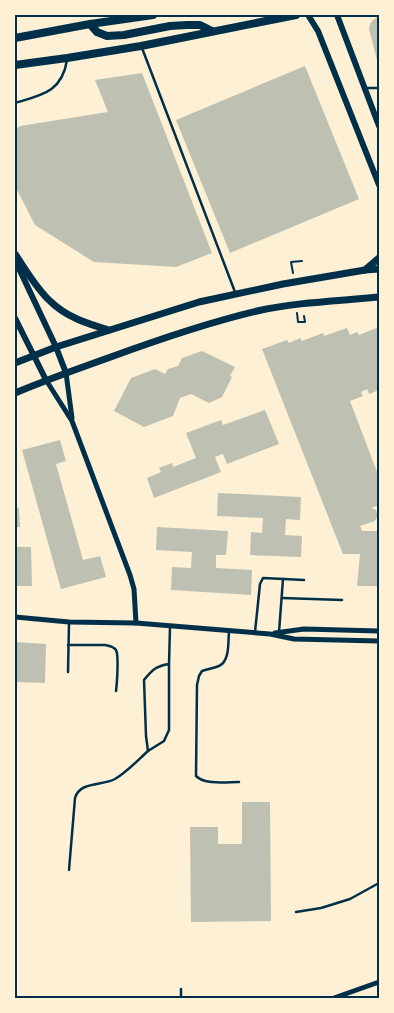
<svg xmlns="http://www.w3.org/2000/svg" width="394" height="1013" font-family="'Open Sans',sans-serif">
<rect width="100%" height="100%" fill="#fdf0d5"/>
<g fill="#bec0b2">
<path d="M379,16V68L369,29L370,24L373,20Z"/>
<path d="M305,66L359,199L230,253L176,120Z"/>
<path d="M142,73L212,253L176,267L94,262L35,225L15,186V130L20,126L108,112L95,80Z"/>
<path d="M379,327V390L369,394L367,389L361,392L363,396L350,401L379,477V505L371,508L376,510L378,515L375,521L360,526L362,531H379V586H357L360,554H343L262,349L287,340L289,343L300,338L302,341L323,333L324,336L347,328L350,335L357,332L359,335Z"/>
<path d="M202,351L235,367L230,376L232,377L222,397L209,403L191,394L180,398L173,416L144,427L114,411L131,378L155,369L165,374L168,369L178,366L182,358Z"/>
<path d="M265,410L279,444L227,464L223,454L215,457L221,472L154,498L147,478L161,472L159,468L172,463L173,467L196,458L186,433L221,420L223,425Z"/>
<path d="M60,440L66,461L56,464L83,560L100,556L106,577L61,589L22,450Z"/>
<path d="M218,493L301,497L300,520L286,519L285,535L302,536L301,557L250,555L251,532L262,533L263,518L217,516Z"/>
<path d="M19,508L20,527H15V509Z"/>
<path d="M157,527L228,531L226,555H216V568L252,570L251,595L171,590L172,567L191,568L192,552L156,550Z"/>
<path d="M15,547H31L32,586H15Z"/>
<path d="M15,642L46,644L45,683L15,682Z"/>
<path d="M242,802H270L271,921L191,922L190,827H218V844H242Z"/>
</g>
<g fill="none" stroke-linecap="round" stroke-linejoin="round">
<g stroke="#003049" stroke-width="2">
<path d="M293,273L291,262L302,261"/>
<path d="M297,313L298,322H305L304,316"/>
</g>
<g stroke="#003049" stroke-width="2.5">
<path d="M142,48L235,292"/>
<path d="M366,88H379"/>
<path d="M15,103C42,95 62,92 67,60"/>
<path d="M282,598L342,600"/>
<path d="M229,631C228,642 230,661 219,666C214,668 208,669 202,671L199,676L197,685L196,776C205,785 226,782 239,782"/>
<path d="M255,632L260,584L263,578L304,580"/>
<path d="M279,632L283,579"/>
<path d="M68,645H105C109,646 113,646 116,650C119,655 117,683 116,691"/>
<path d="M169,664C156,666 152,670 144,680L146,736L148,751L164,741L169,730V664L170,627"/>
<path d="M68,672L69,623"/>
<path d="M69,870L75,798C80,781 102,786 115,779C127,772 138,760 148,751"/>
<path d="M296,912L321,908L350,899L379,883"/>
<path d="M181,989V998"/>
</g>
<g stroke="#003049" stroke-width="5">
<path d="M66,373L72,418"/>
<path d="M46,380L72,421L130,575L134,589L136,623"/>
<path d="M15,617L69,622L136,623L270,634L294,639L379,641"/>
<path d="M275,633L304,629L379,631"/>
<path d="M334,998L379,982"/>
</g>
<g stroke="#003049" stroke-width="6">
<path d="M308,15L318,31L379,185"/>
<path d="M337,15L379,126"/>
<path d="M15,260L56,347L66,373"/>
<path d="M15,318L46,380"/>
</g>
<g stroke="#003049" stroke-width="7">
<path d="M15,254C26,270 36,288 50,301C66,317 88,324 109,330"/>
<path d="M365,270L379,258"/>
<path d="M15,363L56,347L199,302L283,284L365,270L379,269"/>
<path d="M15,393C46,380 77,369 108,358C157,340 206,323 257,311C297,302 339,301 379,297"/>
</g>
<g stroke="#003049" stroke-width="8">
<path d="M90,24L97,32L107,36L124,35L170,26L187,25H200L212,31"/>
<path d="M15,38L90,24L153,15"/>
<path d="M15,65L67,58L141,46L296,15"/>
</g>
</g>
<rect width="394" height="1013" fill="none" stroke="#fdf0d5" stroke-width="32"/>
<rect x="16" y="16" width="362" height="981" fill="none" stroke="#003049" stroke-width="2"/>
</svg>
